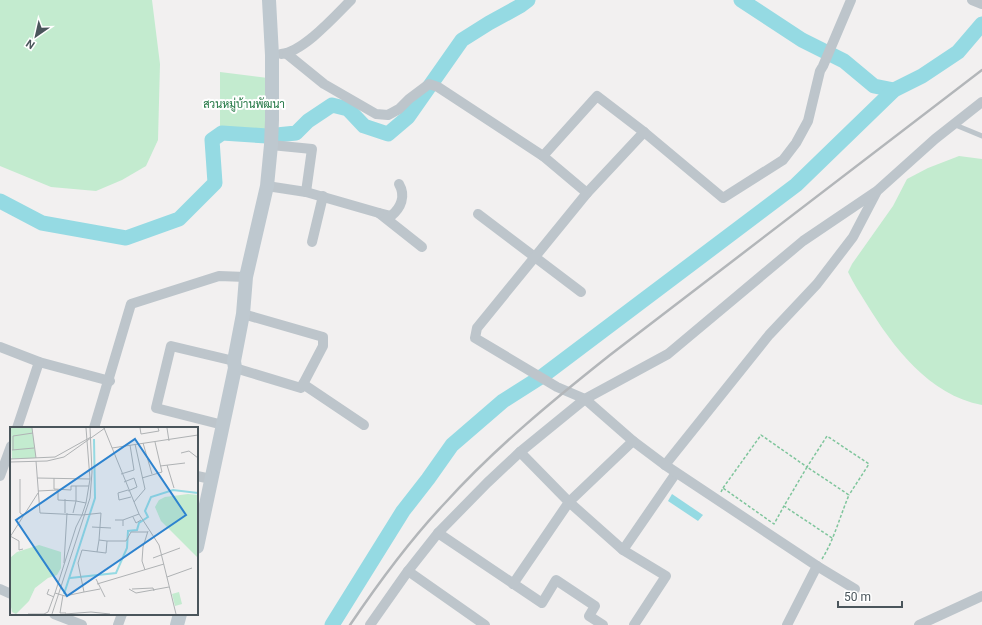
<svg xmlns="http://www.w3.org/2000/svg" width="982" height="625" font-family="Roboto,Sarabun,sans-serif">
<rect width="100%" height="100%" fill="#f2f0f0"/>
<g fill="#c3ebcf">
<path d="M0,0H152L160,64L158,140L146,166L122,180L96,191L51,187L0,166Z"/>
<path d="M220,72L268,78L267,136L220,131Z"/>
<path d="M959,156L982,159V405C929,395 893,347 866,303C860,293 853,283 848,272L852,264L893,206L907,179L928,168Z"/>
</g>
<path fill="#95dae3" d="M672,494L703,515L698,521L668,501Z"/>
<g fill="none" stroke-linecap="round" stroke-linejoin="round">
<g stroke="#95dae3" stroke-width="15">
<path d="M741,0L802,40L844,61L874,86L894,90"/>
<path d="M0,201L42,223L126,238L179,219L215,183L212,140L222,133L267,136L296,133L308,121L332,105L348,109L364,126L388,134L408,117L462,40L489,23L520,6L528,0"/>
<path d="M332,625L403,511L428,479L452,445L503,401L544,375L796,185L894,90L922,76L958,52L982,24"/>
</g>
<g stroke="#7fc59c" stroke-width="1.5" stroke-dasharray="3 2" stroke-linecap="butt">
<path d="M723,488L761,435L807,467L827,436L869,464L849,495"/>
<path d="M721,492L723,488L774,524L784,506"/>
<path d="M822,559C834,540 840,516 849,495L807,467L784,506L832,538"/>
</g>
<path stroke="#bdc5cb" stroke-width="5" d="M953,124L982,136"/>
<g stroke="#bdc5cb" stroke-width="10">
<path d="M972,0L982,4"/>
<path d="M281,54C303,52 335,16 351,0"/>
<path d="M287,54L324,84L376,114L388,115L399,109L409,99L429,84L438,87L543,156"/>
<path d="M271,145L312,149L306,192"/>
<path d="M399,184C406,196 401,208 391,216L379,213L422,247"/>
<path d="M267,186L306,192L379,213"/>
<path d="M587,193L644,132"/>
<path d="M478,214L581,292"/>
<path d="M312,242L323,196"/>
<path d="M0,347L39,362L110,381"/>
<path d="M235,368L301,388L323,346V337L243,314"/>
<path d="M303,384L364,425"/>
<path d="M223,425L156,408L171,346L234,361"/>
<path d="M17,428L39,362"/>
<path d="M94,428L131,304L219,276L246,277"/>
<path d="M633,441L569,502L623,550L666,576L634,625"/>
<path d="M665,465L769,335L817,284L853,237L876,193"/>
<path d="M0,476L11,446"/>
<path d="M197,476L211,479"/>
<path d="M438,533L542,603L556,580L595,606L589,616L603,625"/>
<path d="M623,550L676,473"/>
<path d="M817,566L855,589"/>
<path d="M513,584L569,502L520,452L585,399L668,354L803,241L877,191L935,139L982,102"/>
<path d="M0,589L11,594"/>
<path d="M54,614L82,625"/>
<path d="M118,625L122,614"/>
<path d="M370,625L408,571"/>
<path d="M485,625L408,571L438,533L487,483L520,452"/>
<path d="M787,625L817,566L665,465L633,441L585,399L557,387L475,338L477,328L587,193L543,156L597,96L644,132L723,198L783,160L796,143L808,121L820,71L823,66L851,0"/>
<path d="M919,625L982,596"/>
</g>
<g stroke="#bec8cf" stroke-width="14">
<path d="M197,547L235,368L234,361L243,314L246,277L267,186L271,145L272,120V55L269,0"/>
<path d="M177,625L180,614"/>
</g>
<path stroke="#b3b6b9" stroke-width="2.5" d="M350,625C379,582 410,540 445,503C495,448 552,401 610,355L982,70"/>
</g>
<g text-anchor="middle" dominant-baseline="central" stroke-width="4" stroke-linejoin="round" paint-order="stroke">
<g font-size="11" fill="#217643" stroke="#fff">
<text x="244" y="104">สวนหมู่บ้านพัฒนา</text>
</g>
</g>
<g transform="translate(10 427)">
<rect width="188" height="188" fill="#f2f0f0"/>
<path d="M1,1H22L26,31L2,32ZM178,67L188,68V131L151,94L145,80L149,73L155,70ZM29,118L51,125V141L47,148L38,151L25,161L19,174L6,187L2,185L0,175V131L7,125ZM169,165L172,177L165,179L162,167Z" fill="#c3ebcf"/>
<path fill="none" stroke="#95dae3" stroke-width="2" d="M60,151L106,146L117,121L118,104L127,103L129,96L138,90L135,84L141,70L163,63L188,66M54,167L85,71L84,12"/>
<path fill="none" stroke="#afb2b4" stroke-width="1" d="M22,1L26,31M76,1L80,52M94,1L129,87L149,118L166,187M130,1L131,7L149,4L148,1M157,1L159,14M133,16L142,47M102,21L188,8M2,23L24,21M3,23V9L23,6M171,26L179,24L188,31M0,32L45,30L81,10M26,34L30,86L72,88L91,86L89,113L97,114L96,126L72,123L68,136L74,165L55,169L45,166L66,100L72,88L76,76L66,74V59M0,35L37,34L54,30L95,1M157,38L164,61M150,39L175,36M111,47L124,43L120,18M27,51L80,52L76,76M44,51V62L61,63V59H79M132,51L152,45L145,15M10,52V86L13,88M114,55L124,51L127,60L118,64M118,63L108,66L109,73L121,70M28,64L48,63V73L66,74L63,86M124,75L135,62L125,17M55,86V72M123,90L126,96L131,93M105,93H113V99M113,93L129,87M82,100L101,101M0,109L9,114V123L13,122M0,110L28,66M97,114H116L121,105H137M87,125L89,113M143,131L170,121M54,136L57,86M135,143L132,134L133,120L138,104M157,150L182,141M86,152L95,170M87,157L154,137M39,162L37,167L44,170M119,162L126,166L159,160M122,162L143,161L144,164M74,165L90,162M53,168L50,186H56M18,187H34M34,187L38,185L45,166M42,187L80,71L82,45L80,1M55,187L81,185L100,187"/>
<path fill="#2d83cf" fill-opacity="0.15" stroke="#2d83cf" stroke-width="2" d="M125,12L176,88L57,169L6,93Z"/>
<rect width="188" height="188" fill="none" stroke="#4a555b" stroke-width="2"/>
</g>
<g transform="translate(36 36) rotate(214)" stroke="#ffffff" stroke-width="3" paint-order="stroke">
<path d="M0-3L7 15L0 10L-7 15Z" fill="#4a555b"/>
<text y="-6" font-size="11" font-weight="bold" text-anchor="middle" fill="#4a555b">N</text>
</g>
<path d="M838 601v6h64v-6" fill="none" stroke="#4a555b" stroke-width="2"/>
<text x="844" y="601" font-size="12" fill="#4a555b" stroke="#ffffff" stroke-width="3" paint-order="stroke">50 m</text>
</svg>
